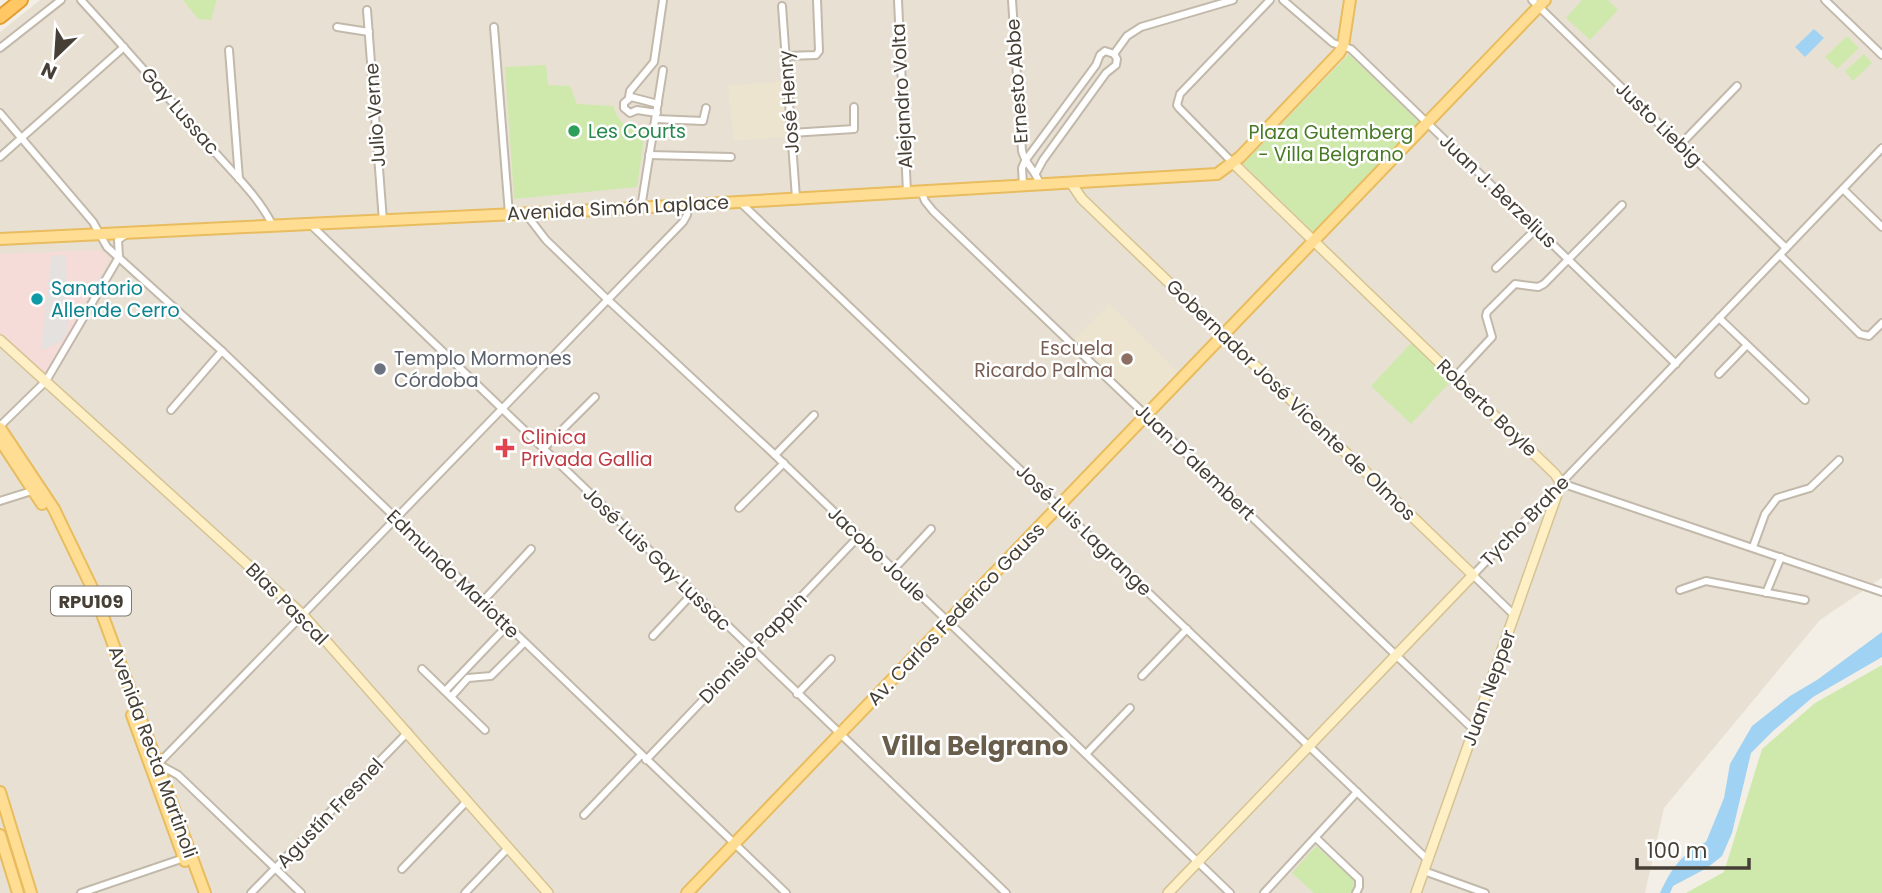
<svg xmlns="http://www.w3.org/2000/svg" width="1882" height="893" font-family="Poppins,sans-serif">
<rect width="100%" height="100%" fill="#f3efe6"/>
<path fill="#e8e1d3" d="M40,0H1882V578L1820,620L1664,808L1645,893H0V32Z"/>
<g fill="#ede4cf">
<path d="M784,81L789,136L734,141L728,86Z"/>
<path d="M1109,304L1181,376L1147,411L1073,341Z"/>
</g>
<path fill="#f5dcd8" d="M101,250L110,258L46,376L0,334V254Z"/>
<g fill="#cfe9ad">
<path d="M183,0H217L211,20L198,19Z"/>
<path d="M1582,0H1608L1618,10L1590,40L1566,18Z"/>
<path d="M1847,36L1859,48L1837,69L1825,57Z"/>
<path d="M1349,54L1419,122L1313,232L1243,164Z"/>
<path d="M1864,54L1872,63L1853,81L1845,71Z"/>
<path d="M546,65L548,85L570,86L577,104L613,106C620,124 627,130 645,132L637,187L514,199L505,67Z"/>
<path d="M1413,341L1453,379L1411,424L1371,386Z"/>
<path d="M1882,665V893H1686L1724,872L1762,749L1815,703Z"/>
<path d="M1316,846L1354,880L1353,890L1350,893H1314L1292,873Z"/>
</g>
<path fill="#e4e1de" d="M66,255L68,331L62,341L41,351L51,256Z"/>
<g fill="#9fd2f3">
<path d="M1814,29L1824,38L1805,57L1795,47Z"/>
<path d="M1882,632V657L1813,697L1773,731L1751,753L1732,833L1722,856L1707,868L1673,886L1670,893H1660C1671,869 1681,854 1706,842L1724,798L1730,764L1752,726L1790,696L1817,680Z"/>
</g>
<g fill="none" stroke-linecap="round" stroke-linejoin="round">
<g stroke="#c2b9ab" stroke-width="10">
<g id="minor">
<path d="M81,0C126,49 170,99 213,150C234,174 259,197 273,226"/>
<path d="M898,0L907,192"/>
<path d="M1012,0L1022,151C1025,164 1036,171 1040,184"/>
<path d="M1283,0L1333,43L1351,49L1676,364"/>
<path d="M1532,0L1786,248"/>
<path d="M1825,0L1882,55"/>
<path d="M782,6L796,198"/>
<path d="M367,10L383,221"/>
<path d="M337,27L369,32"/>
<path d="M494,27L509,214"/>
<path d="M0,48L61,0"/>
<path d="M229,50L239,179"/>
<path d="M1114,54L1127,36L1141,27L1233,0"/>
<path d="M786,56L816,55L819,51L817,0"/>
<path d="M629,97L630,91L654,62L663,0"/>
<path d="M0,113L93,222L107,247L222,351L786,893"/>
<path d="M657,113L637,110L630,113L624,108V103L631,97L658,104"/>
<path d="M656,119L703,121L706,108"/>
<path d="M791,133L854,129V107"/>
<path d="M1680,145L1737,86"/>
<path d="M649,155L731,157"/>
<path d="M0,157L124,47"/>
<path d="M1233,163L1179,108L1177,105L1180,94L1270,0"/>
<path d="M1023,185L1022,168L1025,161L1096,65L1100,55L1105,51L1114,54L1117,59L1116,65L1106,73L1043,160L1036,173"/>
<path d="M1843,189L1882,227"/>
<path d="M921,191L925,201L933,211L1474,730"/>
<path d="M741,203L1428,860"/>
<path d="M641,208L663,70"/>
<path d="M526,214L546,240L607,299L775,455L1230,893"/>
<path d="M311,225L1006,893"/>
<path d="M1780,255L1860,334L1869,336L1882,323"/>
<path d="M119,257L118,240L125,235"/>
<path d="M1496,268L1537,228"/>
<path d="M1719,318L1805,400"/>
<path d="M1719,374L1747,345"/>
<path d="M1454,378L1492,337L1486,316L1487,312L1515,284L1538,287L1544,284L1622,205"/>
<path d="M171,410L222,351"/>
<path d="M0,426L46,381L119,257"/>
<path d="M543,449L595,397"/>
<path d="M775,455L814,415"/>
<path d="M1561,483L1882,592"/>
<path d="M0,501L35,490"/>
<path d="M739,508L784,463"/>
<path d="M1753,547L1765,514L1777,498L1810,488L1839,460"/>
<path d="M894,569L931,529"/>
<path d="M1680,590L1706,581L1805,600"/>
<path d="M1766,593L1781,557"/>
<path d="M482,602L531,549"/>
<path d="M1515,616L1473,575L1882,148"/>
<path d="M653,636L693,593"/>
<path d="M422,669L485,730"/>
<path d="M1142,676L1187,629"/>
<path d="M445,691L507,626"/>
<path d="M797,694L831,659"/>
<path d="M451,697L468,678L491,676L524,643"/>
<path d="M1086,754L1130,708"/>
<path d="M646,760L859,536"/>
<path d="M158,764L178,775L301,893"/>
<path d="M156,766L683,222L687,215L688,205"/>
<path d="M584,815L641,755"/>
<path d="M1316,838L1359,879V887L1356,893"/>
<path d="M402,869L467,801"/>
<path d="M1424,871L1485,893"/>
<path d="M81,893L184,858"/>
<path d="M251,893L408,732"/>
<path d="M465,893L508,848"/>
<path d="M1264,893L1357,792"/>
</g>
</g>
<g stroke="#d5c394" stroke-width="12">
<g id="secondary">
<path d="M1233,163L1555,474L1561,483L1416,893"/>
<path d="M1071,183L1082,199L1473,575L1168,893"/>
<path d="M0,340L303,615L548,893"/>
</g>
</g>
<g stroke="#e8bc5f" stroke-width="14">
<g id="primary">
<path d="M0,239L636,208L1217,174L1240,157L1339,53L1343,46L1350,0"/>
<path d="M0,428L54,509L94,592L205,893"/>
<path d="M0,440L42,504"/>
<path d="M132,715L185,861"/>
<path d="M0,792L31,893"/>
<path d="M0,835L18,893"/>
<path d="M687,893L1545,0"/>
</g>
</g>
<g stroke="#e39d30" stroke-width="16">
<path id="motorway" d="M0,17L21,0"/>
</g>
<use href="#minor" stroke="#fff" stroke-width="6"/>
<use href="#secondary" stroke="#ffefc4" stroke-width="9"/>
<use href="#primary" stroke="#ffde93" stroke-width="10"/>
<use href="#motorway" stroke="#ffc865" stroke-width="12"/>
</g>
<circle fill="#2e9e5b" stroke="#fff" stroke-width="2.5" cx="574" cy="131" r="7"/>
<circle fill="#0f9aa8" stroke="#fff" stroke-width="2.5" cx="37" cy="299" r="7"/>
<circle fill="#8d6e63" stroke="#fff" stroke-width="2.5" cx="1127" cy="359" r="7"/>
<circle fill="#6b7280" stroke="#fff" stroke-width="2.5" cx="380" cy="369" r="7"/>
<path fill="#e0444e" stroke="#fff" stroke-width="2.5" d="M501.5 437.5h7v7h7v7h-7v7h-7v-7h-7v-7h7z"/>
<g text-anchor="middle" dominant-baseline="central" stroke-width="5" stroke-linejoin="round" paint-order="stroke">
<rect fill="#fff" stroke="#7e7972" stroke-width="2" x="51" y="586.5" width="80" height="29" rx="5"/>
<g font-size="18" font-weight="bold" fill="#463f35">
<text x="91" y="601">RPU109</text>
</g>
<g font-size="19" fill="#463f35" stroke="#fff">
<text transform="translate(1017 81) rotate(-94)">Ernesto Abbe</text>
<text transform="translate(902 96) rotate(-93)">Alejandro Volta</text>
<text transform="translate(789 102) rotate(-94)">José Henry</text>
<text transform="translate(180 111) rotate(49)">Gay Lussac</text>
<text transform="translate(375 115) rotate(-94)">Julio Verne</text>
<text transform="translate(1659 124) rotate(44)">Justo Liebig</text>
<text transform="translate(1498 191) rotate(44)">Juan J. Berzelius</text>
<text transform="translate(618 208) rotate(-3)">Avenida Simón Laplace</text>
<text transform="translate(1291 400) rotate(44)">Gobernador José Vicente de Olmos</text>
<text transform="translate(1487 408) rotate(44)">Roberto Boyle</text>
<text transform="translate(1195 462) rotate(44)">Juan D´alembert</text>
<text transform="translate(1525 521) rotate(-46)">Tycho Brahe</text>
<text transform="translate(1084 530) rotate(44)">José Luis Lagrange</text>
<text transform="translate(877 554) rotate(44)">Jacobo Joule</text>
<text transform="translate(657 559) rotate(44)">José Luis Gay Lussac</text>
<text transform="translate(453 574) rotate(44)">Edmundo Mariotte</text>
<text transform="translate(287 604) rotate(45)">Blas Pascal</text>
<text transform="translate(956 614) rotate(-46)">Av. Carlos Federico Gauss</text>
<text transform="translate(753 648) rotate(-46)">Dionisio Pappin</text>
<text transform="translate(1489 688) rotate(-70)">Juan Nepper</text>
<text transform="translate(153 752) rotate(70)">Avenida Recta Martinoli</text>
<text transform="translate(330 813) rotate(-46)">Agustín Fresnel</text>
</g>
<g font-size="19" fill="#27864d" stroke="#fff" text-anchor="start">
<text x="588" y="131">Les Courts</text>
</g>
<g font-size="19" fill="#487a26" stroke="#fff">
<text x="1331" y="132">Plaza Gutemberg<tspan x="1331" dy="22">- Villa Belgrano</tspan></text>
</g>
<g font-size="19" fill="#0d838f" stroke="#fff" text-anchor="start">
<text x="51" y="288">Sanatorio<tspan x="51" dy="22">Allende Cerro</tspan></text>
</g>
<g font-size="19" fill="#785e54" stroke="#fff" text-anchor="end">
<text x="1113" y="348">Escuela<tspan x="1113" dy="22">Ricardo Palma</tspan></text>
</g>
<g font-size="19" fill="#5b616d" stroke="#fff" text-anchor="start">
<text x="394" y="358">Templo Mormones<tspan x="394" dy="22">Córdoba</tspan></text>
</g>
<g font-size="19" fill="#be3a42" stroke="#fff" text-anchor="start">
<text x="521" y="437">Clinica<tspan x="521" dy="22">Privada Gallia</tspan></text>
</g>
<g font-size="26" font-weight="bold" fill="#695d4c" stroke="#fff">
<text x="975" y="746">Villa Belgrano</text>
</g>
</g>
<g transform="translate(56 56) rotate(205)" stroke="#ffffff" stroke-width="5" paint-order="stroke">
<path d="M0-5L12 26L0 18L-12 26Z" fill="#463f35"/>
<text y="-10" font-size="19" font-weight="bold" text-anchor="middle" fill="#463f35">N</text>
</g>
<path d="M1637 858v10h112v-10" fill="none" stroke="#463f35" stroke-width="3.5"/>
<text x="1647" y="858" font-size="21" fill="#463f35" stroke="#ffffff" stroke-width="5" paint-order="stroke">100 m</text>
</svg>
